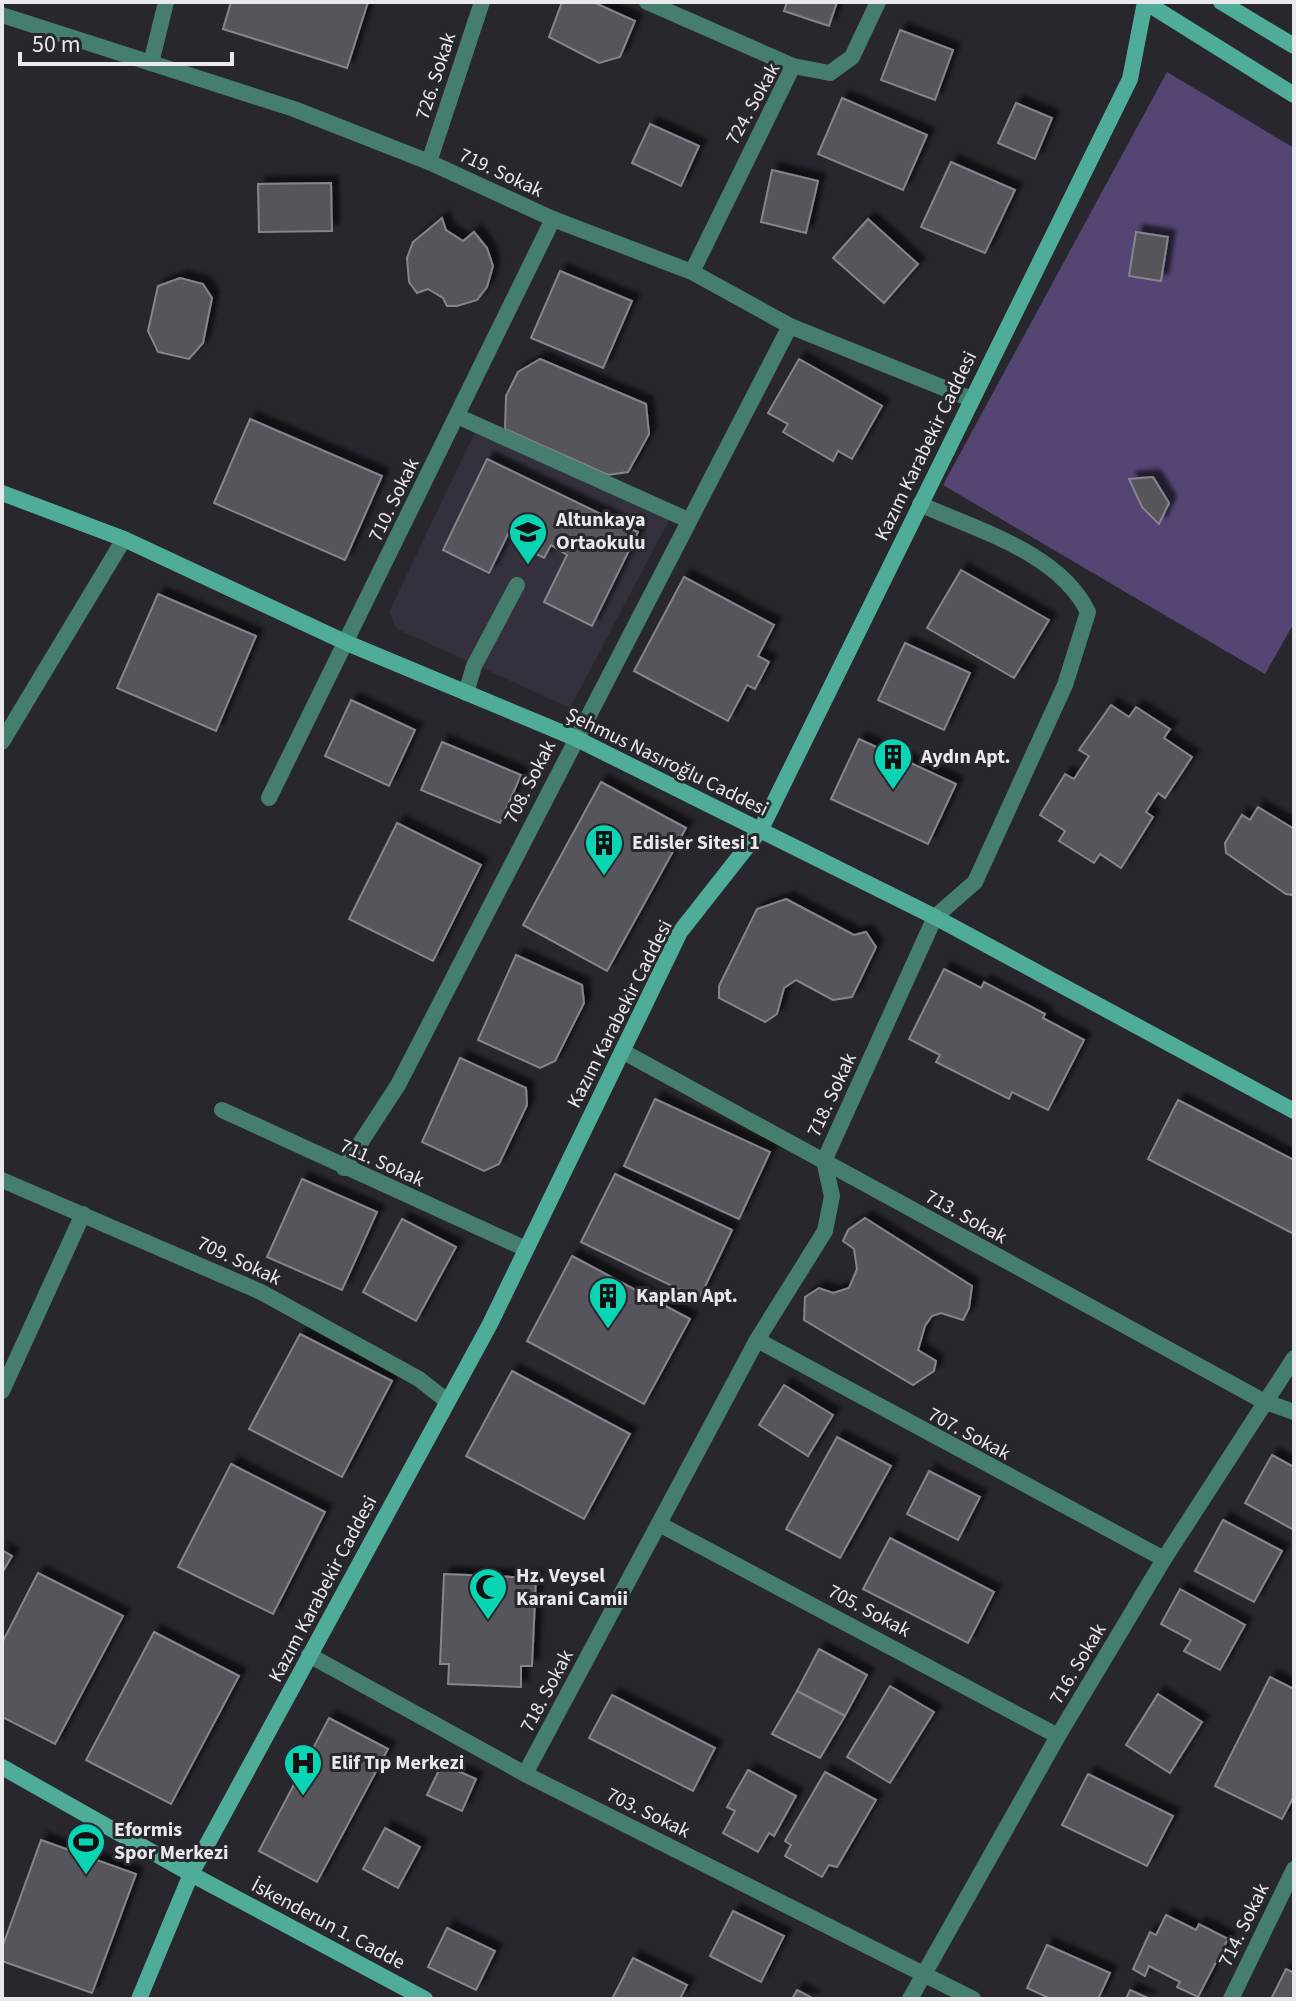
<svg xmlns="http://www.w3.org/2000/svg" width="1296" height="2001" font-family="'Source Sans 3',sans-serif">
<defs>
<filter id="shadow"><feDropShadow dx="7" dy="-7" stdDeviation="2" flood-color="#0009"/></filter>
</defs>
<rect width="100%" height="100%" fill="#29272e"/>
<path fill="#34303c" d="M476,430L669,520L570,708L397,629L389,612Z"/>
<path fill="#544573" d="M1167,72L1294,148V623L1265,674L943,485Z"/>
<g fill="#56545b" stroke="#86848c" stroke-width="2" filter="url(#shadow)">
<path d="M231,2H368L347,68L223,29Z"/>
<path d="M562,2H593L635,21L620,57L599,63L549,37Z"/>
<path d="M787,2H837L829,26L784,11Z"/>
<path d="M900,30L953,50L935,100L881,80Z"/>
<path d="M842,98L927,135L903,190L818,154Z"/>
<path d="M1016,103L1052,118L1035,159L998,143Z"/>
<path d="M650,124L699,146L681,186L632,163Z"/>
<path d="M951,162L1015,190L985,253L921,227Z"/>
<path d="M772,170L818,181L806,233L761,222Z"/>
<path d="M331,183L332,231L259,232L258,184Z"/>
<path d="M442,218L446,230L463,241L474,232L487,248L493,266L487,287L477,300L457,306H447L443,298L428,289L417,293L409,282L407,258L413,242Z"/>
<path d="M868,219L918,264L884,303L833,258Z"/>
<path d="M1136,232L1168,237L1161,281L1129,276Z"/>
<path d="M560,271L632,301L603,368L531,338Z"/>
<path d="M180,278L203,284L212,298L203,343L189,359L158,352L148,331L158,286Z"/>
<path d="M540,359L646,404L649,434L628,472L608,475L505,429L506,396L518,372Z"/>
<path d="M799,359L882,406L852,459L838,451L833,461L783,432L788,424L768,413Z"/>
<path d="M250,419L382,476L345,560L214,503Z"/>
<path d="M487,459L638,532L592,626L544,602L567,555L551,545L544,558L523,547L529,534L512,526L489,573L443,550Z"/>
<path d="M1153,477L1169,503L1159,524L1142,507L1129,479Z"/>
<path d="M961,570L1049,620L1014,678L927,628Z"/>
<path d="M684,577L774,625L758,656L769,662L755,689L747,685L728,721L634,671Z"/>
<path d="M158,594L256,636L216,731L117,688Z"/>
<path d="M905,643L970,673L944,730L878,700Z"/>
<path d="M351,700L415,730L389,786L325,756Z"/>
<path d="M1111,705L1129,717L1136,707L1170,729L1164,738L1192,757L1165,798L1158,793L1146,812L1153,817L1121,868L1100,854L1094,863L1059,841L1065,831L1040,815L1065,774L1074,779L1089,756L1079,750Z"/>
<path d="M859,739L956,784L928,844L831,799Z"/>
<path d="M442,742L521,775L500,823L421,790Z"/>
<path d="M601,782L686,828L607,971L523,925Z"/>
<path d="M1258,807L1294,829V895L1286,894L1226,853L1225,843L1242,815L1250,820Z"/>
<path d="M397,823L481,865L433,961L349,919Z"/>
<path d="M786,899L854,935L866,932L876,947L852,997L833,1000L796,980L784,988L777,1014L765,1022L719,998V986L757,909Z"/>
<path d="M516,955L582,985L584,1003L555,1061L540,1068L478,1040Z"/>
<path d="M944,969L981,988L984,982L1045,1014L1043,1018L1084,1040L1048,1110L1012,1092L1009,1099L936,1062L940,1055L909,1039Z"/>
<path d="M460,1058L526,1088L527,1105L499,1164L484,1171L422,1142Z"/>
<path d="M655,1099L770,1152L739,1219L624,1166Z"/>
<path d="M1178,1100L1294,1160V1234L1148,1159Z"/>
<path d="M615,1174L732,1230L699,1299L581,1242Z"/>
<path d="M302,1179L377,1212L342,1290L267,1257Z"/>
<path d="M865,1218L972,1286L969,1308L963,1320L941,1313L932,1316L925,1326L918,1350L936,1361L934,1371L913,1385L804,1320L805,1297L819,1288L833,1293L849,1288L857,1269L854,1249L843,1241L848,1230Z"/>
<path d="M402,1219L456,1247L416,1321L363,1292Z"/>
<path d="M572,1256L690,1319L644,1404L527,1341Z"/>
<path d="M300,1334L392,1381L342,1477L249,1429Z"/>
<path d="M512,1371L630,1434L584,1519L466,1456Z"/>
<path d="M784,1385L833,1415L808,1456L759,1425Z"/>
<path d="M837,1437L891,1466L840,1558L786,1529Z"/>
<path d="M1272,1455L1294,1467V1530L1245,1503Z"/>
<path d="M231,1464L325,1512L273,1614L178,1567Z"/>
<path d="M929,1471L980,1497L958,1540L907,1514Z"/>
<path d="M1223,1520L1282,1551L1254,1602L1195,1571Z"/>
<path d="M890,1538L994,1592L968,1643L863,1589Z"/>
<path d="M2,1550L12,1556L2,1573Z"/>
<path d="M38,1573L123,1616L55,1744L2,1717V1643Z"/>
<path d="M444,1574L536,1578L532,1666H521V1687L448,1684L449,1664H440Z"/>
<path d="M1180,1589L1245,1625L1220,1670L1184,1651L1191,1640L1161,1624Z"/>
<path d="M154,1632L239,1676L171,1804L86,1760Z"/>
<path d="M819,1649L867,1675L845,1716L797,1691Z"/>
<path d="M1270,1677L1294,1689V1796L1282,1819L1215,1786Z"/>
<path d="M890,1686L934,1712L890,1783L847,1757Z"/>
<path d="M797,1691L845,1716L820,1758L772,1734Z"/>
<path d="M1158,1694L1202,1722L1170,1773L1126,1745Z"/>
<path d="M612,1695L715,1748L693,1791L589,1738Z"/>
<path d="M329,1718L388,1749L317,1882L259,1851Z"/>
<path d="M442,1764L476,1779L462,1811L427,1795Z"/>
<path d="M748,1770L796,1796L774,1836L769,1833L758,1852L723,1833L735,1811L727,1807Z"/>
<path d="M825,1772L876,1800L837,1867L829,1865L822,1877L785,1856L791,1845L785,1841Z"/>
<path d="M1088,1774L1173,1816L1147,1866L1062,1825Z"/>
<path d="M385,1828L420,1847L398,1888L363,1869Z"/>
<path d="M41,1840L136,1874L92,1993L2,1961V1948Z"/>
<path d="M733,1911L784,1936L761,1982L710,1956Z"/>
<path d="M1166,1915L1196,1930L1199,1924L1228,1939L1198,1997L1177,1987L1180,1982L1149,1966L1145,1976L1133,1969L1150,1932L1156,1935Z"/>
<path d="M447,1928L495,1951L476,1990L428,1967Z"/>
<path d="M1047,1945L1110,1973L1098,1999H1051L1027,1988Z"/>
<path d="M633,1958L687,1985L680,1999H612Z"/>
<path d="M1286,1969L1294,1973V1999H1271Z"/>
<path d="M797,1990L814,1999H792Z"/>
<path d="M1130,1990L1150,1999H1126Z"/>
</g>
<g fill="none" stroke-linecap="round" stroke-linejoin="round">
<path stroke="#457d6f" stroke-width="16" d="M466,693L474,666L517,585"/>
<g stroke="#457d6f" stroke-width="16">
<path d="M647,2L793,66"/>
<path d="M2,15L294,109L429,162L553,219L692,272L790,326L971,399"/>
<path d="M151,63L166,2"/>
<path d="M429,162L482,2"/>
<path d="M692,272L793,66L830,73L852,57L878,2"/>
<path d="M457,416L688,520"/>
<path d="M2,742L124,539"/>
<path d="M269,798L553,219"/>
<path d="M622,1051L1263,1401L1294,1412"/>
<path d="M222,1110L526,1249"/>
<path d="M344,1168L398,1085L790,326"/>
<path d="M2,1180L261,1292L419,1379L447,1401"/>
<path d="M757,1340L1164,1559"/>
<path d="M2,1391L83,1214"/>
<path d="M659,1524L1058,1736"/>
<path d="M309,1655L525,1774L973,1999"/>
<path d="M525,1774L757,1340L825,1231L832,1196L824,1161L935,917L975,882L1065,685L1088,612C1059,552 976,530 920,504"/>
<path d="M910,1999L1058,1736L1164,1559L1294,1358"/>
<path d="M1231,1999L1294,1869"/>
</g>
<g stroke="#4eac98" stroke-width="16">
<path d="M1145,2L1294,95"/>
<path d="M1221,2L1294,46"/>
<path d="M2,493L124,539L347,643L575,738L935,917L1294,1111"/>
<path d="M2,1767L191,1874L425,1999"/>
<path d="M139,1999L191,1874L490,1324L680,932L761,829L1130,79L1145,2"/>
</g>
</g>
<defs>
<g id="school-pin" transform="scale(2)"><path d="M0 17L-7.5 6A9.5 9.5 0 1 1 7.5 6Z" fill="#09d5b5" stroke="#29272e"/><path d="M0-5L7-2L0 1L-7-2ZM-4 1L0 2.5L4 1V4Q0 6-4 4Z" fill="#111"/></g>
<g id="building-pin" transform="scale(2)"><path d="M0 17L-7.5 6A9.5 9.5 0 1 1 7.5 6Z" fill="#09d5b5" stroke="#29272e"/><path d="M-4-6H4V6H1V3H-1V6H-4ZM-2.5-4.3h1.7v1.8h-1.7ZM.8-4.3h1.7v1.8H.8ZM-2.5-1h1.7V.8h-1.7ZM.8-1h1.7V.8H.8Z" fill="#111"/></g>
<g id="mosque-pin" transform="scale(2)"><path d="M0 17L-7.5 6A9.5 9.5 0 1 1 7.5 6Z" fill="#09d5b5" stroke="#29272e"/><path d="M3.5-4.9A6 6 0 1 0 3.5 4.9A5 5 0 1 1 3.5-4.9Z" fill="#111"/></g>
<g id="hospital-pin" transform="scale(2)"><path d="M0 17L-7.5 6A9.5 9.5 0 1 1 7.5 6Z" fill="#09d5b5" stroke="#29272e"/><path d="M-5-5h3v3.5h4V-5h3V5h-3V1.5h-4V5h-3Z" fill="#111"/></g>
<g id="stadium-pin" transform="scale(2)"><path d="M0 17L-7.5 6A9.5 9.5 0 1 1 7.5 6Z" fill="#09d5b5" stroke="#29272e"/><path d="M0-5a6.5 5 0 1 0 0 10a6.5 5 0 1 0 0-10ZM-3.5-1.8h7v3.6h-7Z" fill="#111"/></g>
</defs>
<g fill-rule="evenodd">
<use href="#school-pin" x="528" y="532"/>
<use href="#building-pin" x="893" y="757"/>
<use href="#building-pin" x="604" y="843"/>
<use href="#building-pin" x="608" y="1296"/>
<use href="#mosque-pin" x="488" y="1587"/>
<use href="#hospital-pin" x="303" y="1763"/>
<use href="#stadium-pin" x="86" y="1842"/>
</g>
<g text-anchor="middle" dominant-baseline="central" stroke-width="6" stroke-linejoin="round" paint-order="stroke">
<g font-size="20" fill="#e9e8ec" stroke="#29272e">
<text transform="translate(436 76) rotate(-72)">726. Sokak</text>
<text transform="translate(753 104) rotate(-61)">724. Sokak</text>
<text transform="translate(501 173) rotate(25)">719. Sokak</text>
<text transform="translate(926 446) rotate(-64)">Kazım Karabekir Caddesi</text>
<text transform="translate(394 500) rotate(-64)">710. Sokak</text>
<text transform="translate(667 762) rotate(26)">Şehmus Nasıroğlu Caddesi</text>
<text transform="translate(530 782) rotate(-63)">708. Sokak</text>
<text transform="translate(620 1014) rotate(-63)">Kazım Karabekir Caddesi</text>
<text transform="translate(832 1095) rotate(-65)">718. Sokak</text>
<text transform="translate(382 1163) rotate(24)">711. Sokak</text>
<text transform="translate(966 1217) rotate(29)">713. Sokak</text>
<text transform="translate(239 1261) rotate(25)">709. Sokak</text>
<text transform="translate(969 1434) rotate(28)">707. Sokak</text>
<text transform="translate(323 1589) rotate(-62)">Kazım Karabekir Caddesi</text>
<text transform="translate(869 1611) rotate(28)">705. Sokak</text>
<text transform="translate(1078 1664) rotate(-59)">716. Sokak</text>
<text transform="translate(547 1691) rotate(-62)">718. Sokak</text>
<text transform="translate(648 1813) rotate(26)">703. Sokak</text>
<text transform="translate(328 1924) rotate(28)">İskenderun 1. Cadde</text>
<text transform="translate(1244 1925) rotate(-64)">714. Sokak</text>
</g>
<g font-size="20" font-weight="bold" fill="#e9e8ec" stroke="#29272e" text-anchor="start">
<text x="556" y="520">Altunkaya<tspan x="556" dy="23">Ortaokulu</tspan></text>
<text x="921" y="757">Aydın Apt.</text>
<text x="632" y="843">Edisler Sitesi 1</text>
<text x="636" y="1296">Kaplan Apt.</text>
<text x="516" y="1576">Hz. Veysel<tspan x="516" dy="23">Karani Camii</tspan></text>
<text x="331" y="1763">Elif Tıp Merkezi</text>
<text x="114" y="1830">Eformis<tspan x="114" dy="23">Spor Merkezi</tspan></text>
</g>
</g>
<rect width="1296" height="2001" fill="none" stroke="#e9e8ec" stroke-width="8"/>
<path d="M20 52v12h212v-12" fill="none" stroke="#e9e8ec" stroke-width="4"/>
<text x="32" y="52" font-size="24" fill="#e9e8ec" stroke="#29272e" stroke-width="6" paint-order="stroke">50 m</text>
</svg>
